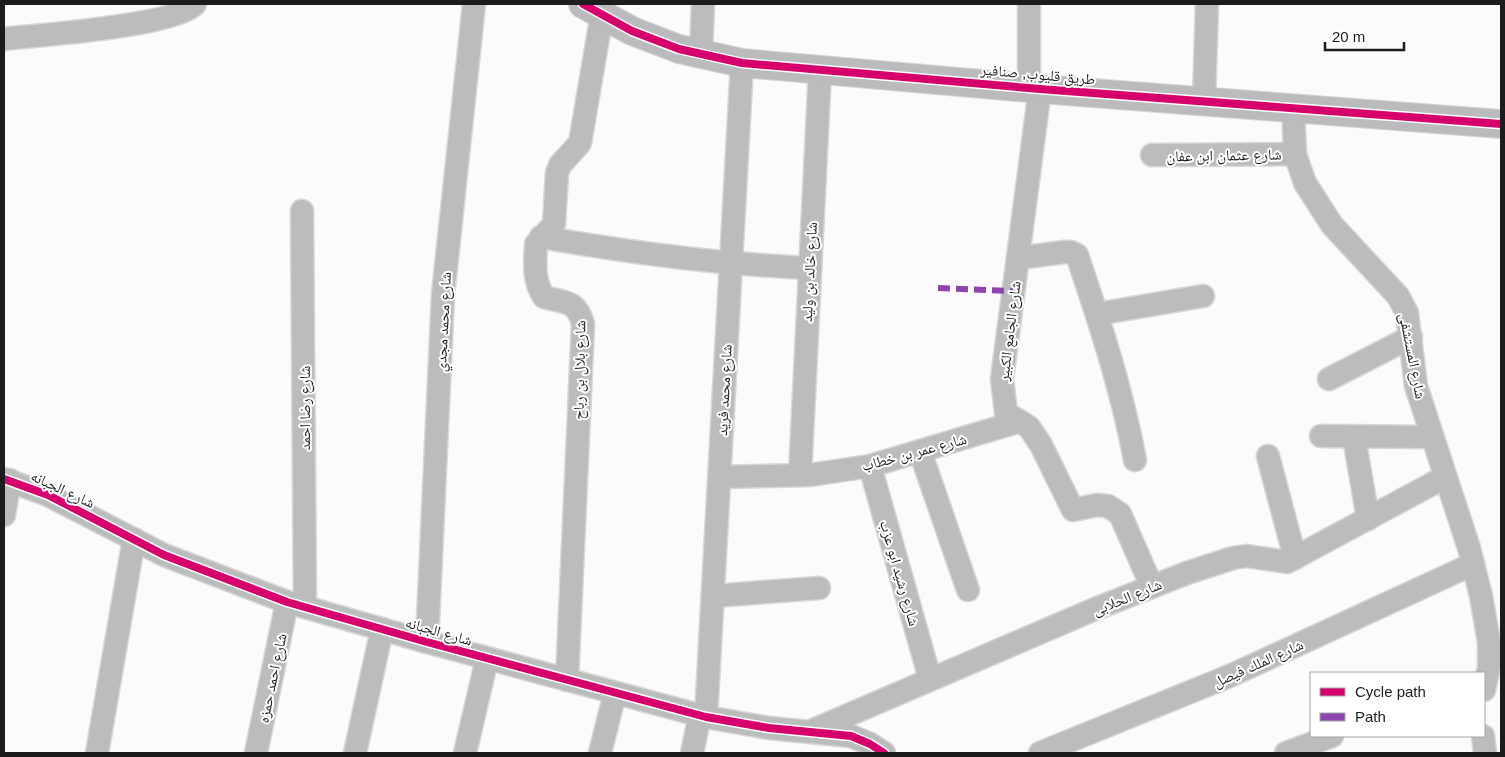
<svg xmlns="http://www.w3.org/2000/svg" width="1505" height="757" font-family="Arial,'Noto Naskh Arabic',sans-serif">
<rect width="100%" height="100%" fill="#fcfafd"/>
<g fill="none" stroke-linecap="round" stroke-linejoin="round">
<g stroke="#d8d7d8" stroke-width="25">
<g id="street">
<path d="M4,39C38,35 176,26 195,4"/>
<path d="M701,53L703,4"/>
<path d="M1029,87V4"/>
<path d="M1040,89L1002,379L1006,413L1029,427L1041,445L1073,510L1097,505L1108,506L1120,514L1152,587"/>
<path d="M1204,101L1207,4"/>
<path d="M1293,107L1295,154L1305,183L1332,225L1398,296L1407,313L1416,386L1469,548L1481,596L1489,642V667L1484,690"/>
<path d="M1152,155L1295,154"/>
<path d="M302,211L305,606"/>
<path d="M541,237C632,253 717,264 809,268"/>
<path d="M1018,258L1065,252H1071L1077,255C1100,323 1122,390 1135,460"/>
<path d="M1097,314L1203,296"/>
<path d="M1329,379L1411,337"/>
<path d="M1321,436L1432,437"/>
<path d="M1354,437L1368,519"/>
<path d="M920,451L968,590"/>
<path d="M1268,456L1295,558"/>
<path d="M870,466L930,679"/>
<path d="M800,475L820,70"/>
<path d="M720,477L810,475L870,466L1017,422"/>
<path d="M4,479L48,495L164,555L287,602L427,642L706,717L769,728L851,736L870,744L884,753"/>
<path d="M4,515L10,480"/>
<path d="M713,596L819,588"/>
<path d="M427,642L443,295L474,4"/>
<path d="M567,680L583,324C577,300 565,303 544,297C533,280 535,264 536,244L554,224L557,173L560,165L580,143L602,14"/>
<path d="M706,717L742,63"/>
<path d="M811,731L1095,609L1187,573L1233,558L1247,556L1287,562L1445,477"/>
<path d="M1483,736L1485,753"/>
<path d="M97,753L134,539"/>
<path d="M256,753L287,602"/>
<path d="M355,753L382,629"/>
<path d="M465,753L487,659"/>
<path d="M600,753L615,693"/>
<path d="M692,753L700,715"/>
<path d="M1040,753L1232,675L1473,564"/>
<path d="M1286,753L1332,736"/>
</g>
</g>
<g stroke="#d8d7d8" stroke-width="30">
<path id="secondary" d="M583,4L632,31L679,49L742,63L1040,89L1501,124"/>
</g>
<use href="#street" stroke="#bbbcbc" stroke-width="22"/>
<use href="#secondary" stroke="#bbbabc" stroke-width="28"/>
<path stroke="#8e44ad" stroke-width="6" stroke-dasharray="12 6" stroke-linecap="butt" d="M938,288L1013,291"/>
<g stroke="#fff" stroke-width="11">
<g id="cycleway">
<path d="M583,4L632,31L679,49L742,63L1040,89L1501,124"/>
<path d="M4,479L48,495L164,555L287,602L427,642L706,717L769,728L851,736L870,744L884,753"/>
</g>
</g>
<use href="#cycleway" stroke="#d6006c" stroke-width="8"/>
</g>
<g text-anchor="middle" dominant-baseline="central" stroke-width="4" stroke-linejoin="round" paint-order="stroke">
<g font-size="15" fill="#1c1b1e" stroke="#fff">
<text transform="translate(1038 74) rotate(5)">طريق قليوب, صنافير</text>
<text transform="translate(1224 155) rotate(-1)">شارع عثمان ابن عفان</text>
<text transform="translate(809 272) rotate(-87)">شارع خالد بن وليد</text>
<text transform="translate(443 322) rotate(-87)">شارع محمد مجدي</text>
<text transform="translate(1009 331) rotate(-83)">شارع الجامع الكبير</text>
<text transform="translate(1413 356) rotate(79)">شارع المستشفى</text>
<text transform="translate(579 370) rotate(-89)">شارع بلال بن رباح</text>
<text transform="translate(724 390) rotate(-87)">شارع محمد فريد</text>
<text transform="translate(304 408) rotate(-90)">شارع رضا احمد</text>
<text transform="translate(914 452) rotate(-15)">شارع عمر بن خطاب</text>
<text transform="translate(63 489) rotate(25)">شارع الجبانه</text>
<text transform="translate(900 573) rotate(74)">شارع رشيد ابو عزب</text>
<text transform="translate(1127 597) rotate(-22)">شارع الحلابى</text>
<text transform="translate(439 631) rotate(16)">شارع الجبانه</text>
<text transform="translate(1258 663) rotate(-24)">شارع الملك فيصل</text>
<text transform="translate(272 678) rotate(-78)">شارع احمد حمزه</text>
</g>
</g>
<rect width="1505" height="757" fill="none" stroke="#1c1b1e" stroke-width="10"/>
<rect x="1310" y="672" width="175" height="65" fill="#ffffff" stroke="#a4a4a5"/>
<rect x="1320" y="688" width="25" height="8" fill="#d6006c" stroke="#a4a4a5"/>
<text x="1355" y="697" font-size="15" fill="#1c1b1e">Cycle path</text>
<rect x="1320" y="713" width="25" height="8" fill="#8e44ad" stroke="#a4a4a5"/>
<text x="1355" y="722" font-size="15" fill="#1c1b1e">Path</text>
<path d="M1325 42v8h79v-8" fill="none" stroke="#1c1b1e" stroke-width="2.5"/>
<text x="1332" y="42" font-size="15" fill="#1c1b1e" stroke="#ffffff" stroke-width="4" paint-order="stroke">20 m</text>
</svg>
